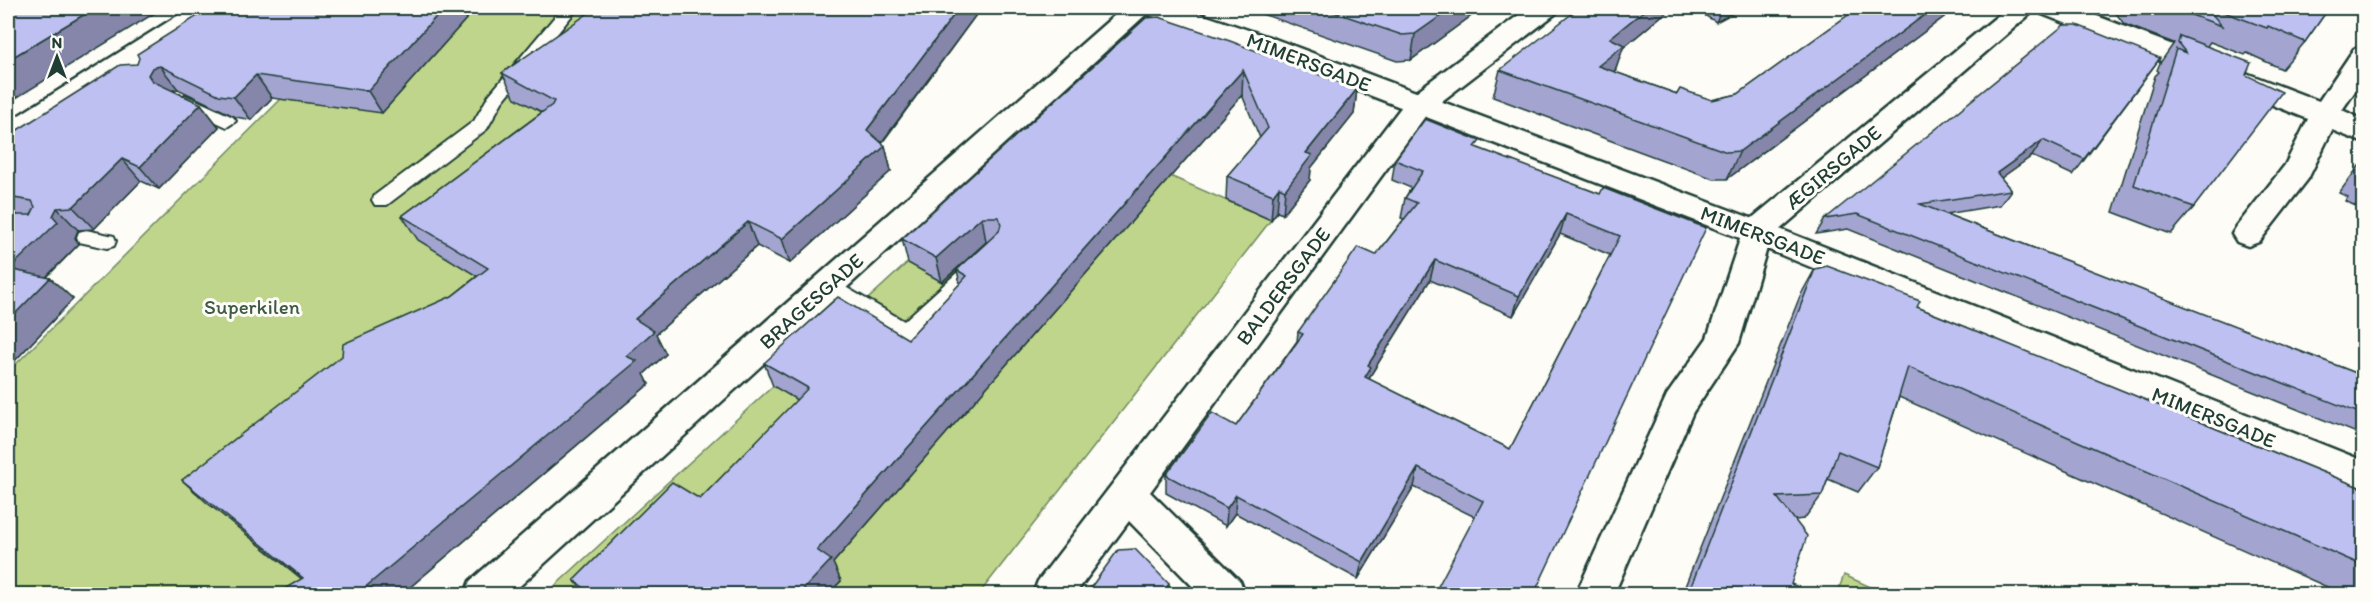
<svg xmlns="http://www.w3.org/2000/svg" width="2371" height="602" font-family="Itim,sans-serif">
<rect width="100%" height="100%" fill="#fdfcf7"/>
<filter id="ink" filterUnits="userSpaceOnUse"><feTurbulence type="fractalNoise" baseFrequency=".0167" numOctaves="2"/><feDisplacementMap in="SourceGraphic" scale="12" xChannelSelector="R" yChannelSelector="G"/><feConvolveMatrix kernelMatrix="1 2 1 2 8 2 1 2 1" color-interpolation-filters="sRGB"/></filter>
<g filter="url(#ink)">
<g fill="#bfd58b" stroke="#6f8960" stroke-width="1.5">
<path d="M476,8H622L515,97L567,125L419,240L503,292L207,502L310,586L307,594H8V372L281,99L346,108Z"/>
<path d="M1170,176L1271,220L979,594H546L954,220Z"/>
<path d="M1844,575L1886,594H1837Z"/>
</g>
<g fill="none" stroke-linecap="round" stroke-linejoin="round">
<g stroke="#1f3d34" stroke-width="4">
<g id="lane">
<path d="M562,8H578L502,102L487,129L387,205H375L372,200L375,195L474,121L489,95Z"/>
<path d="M185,95L233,117L236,121L227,127L179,105L176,101Z"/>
<path d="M86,230L114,236L116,241L114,246L107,248L79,242L77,237L79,232Z"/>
<path d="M979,257L986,259L989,264L986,269L913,337L906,339L821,291L818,286L821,281L828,279L835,281L904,321L972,259Z"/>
</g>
</g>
<g stroke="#1f3d34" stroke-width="5">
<g id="street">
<path d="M190,8H222L218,14L18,143L8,146V122Z"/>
<path d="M1123,8H1153L511,594H465L470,581Z"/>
<path d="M1528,8H1559L1555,14L1429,111L1150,492L1240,581L1245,594H1200L1129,521L1075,594H1033L1038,581L1409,97Z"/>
<path d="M2007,8H2037L1770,238L1739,343L1693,412L1614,594H1576L1667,395L1707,338L1745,224Z"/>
<path d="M2038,8H2076L2319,101L2354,49L2364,47V78L2342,110L2364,120V143L2332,130L2308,179L2259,242L2248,246L2237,242L2232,234L2237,226L2285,165L2308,119L2042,14Z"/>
</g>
</g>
<g stroke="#1f3d34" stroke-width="5">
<path id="secondary" d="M1143,8H1183L1275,39L1767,224L2364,461V494L1745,240L1255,51L1147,14Z"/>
</g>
<use href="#lane" fill="#fdfcf7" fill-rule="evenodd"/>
<use href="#street" fill="#fdfcf7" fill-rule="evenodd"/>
<use href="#secondary" fill="#fdfcf7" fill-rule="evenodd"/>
</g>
<g fill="#a3a5d0" stroke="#1f3d34" stroke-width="1.5" fill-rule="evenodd">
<path d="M476,8L382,113L272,98L251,120L236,117L178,89L173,90L201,104L219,127L159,189L141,181L94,229L78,230L75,238L79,244L47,277L50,278L73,299L8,368V215H18L8,211V136L137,64Z"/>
<path d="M582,8H981L882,143L885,146L891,171L790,263L757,246L656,334L666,354L644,374L649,384L402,594H276L302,579L206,502L182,480L452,296L477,276L418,240L402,216L542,112L515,98L502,73L586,15Z"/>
<path d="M1245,8H1482L1411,60L1397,61Z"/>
<path d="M1671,8L1623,48L1615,72L1677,94L1712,100L1738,94L1858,8H1951L1948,14L1727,179H1714L1493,97L1500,70Z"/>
<path d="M1692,8H1742L1716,22Z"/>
<path d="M2112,8H2329L2305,42L2282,69L2247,53L2245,55L2210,42L2207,46L2246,75L2194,207L2171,234L2113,212L2155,76L2159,72L2157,70L2160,63L2174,43L2124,24Z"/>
<path d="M1146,18L1357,89L1354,114L1311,168L1310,180L1283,214L1277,212L1271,220L1226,200L1227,176L1260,138L1242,95L833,563L841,581L828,594H585L574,580L700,499L797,400L773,386L764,363L908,339L960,284L957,270L987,242L942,282L908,263L902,239Z"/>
<path d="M2160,58L2073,175L2032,156L2001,178L2011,190L2000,205L1946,214L2364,376V436L1848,229L1816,234L1825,219Z"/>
<path d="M1478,148L1600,194L1706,228L1475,517L1414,487L1358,579L1235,513L1226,526L1166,493V475L1236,426L1297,341L1298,332L1376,255L1404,219L1401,218L1405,198L1411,188L1392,180L1395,160ZM1560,234L1610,255L1510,449L1369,379L1370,376L1430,280L1513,316Z"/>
<path d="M2364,162V210L2345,201L2348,197L2339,193L2359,166Z"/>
<path d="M1815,269L1917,307L2364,489V594H2343L1899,397L1877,467L1858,492L1828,479L1822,495L1804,519L1795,520L1791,584L1812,594H1682L1800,296Z"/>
</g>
<g fill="#8586a9" stroke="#1f3d34" stroke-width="1.5">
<path d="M95,8H163L8,103V60Z"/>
<path d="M444,8H476L382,113L368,91Z"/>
<path d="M959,8H981L873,154L867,130Z"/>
<path d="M1452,8H1482L1411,60L1415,34Z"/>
<path d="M1647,8H1671L1623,48L1614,73L1598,66L1610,38Z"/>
<path d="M1722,8H1742L1716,22Z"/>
<path d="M1934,8H1951L1948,14L1727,179L1740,151Z"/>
<path d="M160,66L178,89L170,91L166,97L148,75L152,68Z"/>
<path d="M1243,70L1242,95L833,563L841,581L828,594H799L817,550Z"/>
<path d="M256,75L272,98L251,120L234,97Z"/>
<path d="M1357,89L1354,114L1311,168L1310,180L1283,214L1285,190L1306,153Z"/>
<path d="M201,104L219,127L159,189L140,167Z"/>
<path d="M2043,140L2032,156L1987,188L1997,173Z"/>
<path d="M885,146L891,171L790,263L782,239Z"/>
<path d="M122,159L141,181L94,229L73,207Z"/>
<path d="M1279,187L1277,212L1271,220L1273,195Z"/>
<path d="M57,208L78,230L75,238L79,244L32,291L9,269L53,216Z"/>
<path d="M1566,214L1560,234L1513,316L1519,296Z"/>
<path d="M982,217L986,242L942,282L936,258Z"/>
<path d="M748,222L757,246L656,334L666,354L644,374L649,384L402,594H357L626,356L635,319Z"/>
<path d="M1435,260L1430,280L1370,376L1368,386L1361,396L1368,365Z"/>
<path d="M50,278L73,299L8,368V321Z"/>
<path d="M1418,468L1414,487L1358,579L1362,562Z"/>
<path d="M1236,495L1235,513L1226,526L1227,508Z"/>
<path d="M1169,584V594H1163V593Z"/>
</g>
<g fill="#bec0f2" stroke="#1f3d34" stroke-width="1.5" fill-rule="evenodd">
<path d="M8,8H95L8,60Z"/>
<path d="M210,8H444L368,91L256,75L234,97L219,95L160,66L152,68L148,75L152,81L201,104L140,167L122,159L73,207L57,208L53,216L58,222L9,269L50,278L8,321V215H31L35,207L32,201L8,197V136L120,65L137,64L139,58L137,54Z"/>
<path d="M588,8H959L867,130L885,146L782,239L748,222L635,319L654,331L626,356L637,361L357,594H276L303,578L182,480L342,356L343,344L452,296L488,268L402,216L552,105L554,101L502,73L593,10Z"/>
<path d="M1322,8H1452L1415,34L1402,35Z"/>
<path d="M1579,8H1647L1610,38L1624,45L1598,66L1677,94L1680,89L1712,100L1738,94L1858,8H1934L1740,151L1727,152L1500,70Z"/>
<path d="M2172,8H2207L2222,26Z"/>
<path d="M2213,8H2329L2305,42L2268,26L2267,28Z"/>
<path d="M1159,17L1230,41L1357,89L1306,153L1312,155L1285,190L1279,187L1273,195L1227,176L1268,128L1243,70L817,550L831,560L799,594H592L574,580L672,482L700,499L808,388L764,363L838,297L908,339L967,276L957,270L999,231L1001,224L998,217H982L936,258L902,239L1146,18Z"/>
<path d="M2064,25H2077L2160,58L2084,159L2043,140L1997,173L2011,190L1920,204L2364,376V415L1857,214L1825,219Z"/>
<path d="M2180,36L2251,63L2246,75L2282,92L2194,207L2134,185L2176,49L2186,53L2178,43Z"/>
<path d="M1425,119L1480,141L1475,147L1600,194L1603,188L1706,228L1534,594H1434L1483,501L1418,468L1362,562L1236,495L1227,508L1166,475L1212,413L1236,426L1303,334L1298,332L1358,247L1376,255L1417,203L1405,198L1423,171L1395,160ZM1566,214L1620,236L1510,449L1365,377L1371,367L1368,365L1435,260L1519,296Z"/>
<path d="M1827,266L1920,301L1917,307L2364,489V566L1908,367L1877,467L1838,451L1822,495L1777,497L1807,536L1791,584L1812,594H1688L1815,269Z"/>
<path d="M1135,549L1169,584L1163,593L1165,594H1086L1118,550Z"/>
<path d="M1385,586L1394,594H1380Z"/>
</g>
</g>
<g text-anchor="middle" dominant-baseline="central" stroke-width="6" stroke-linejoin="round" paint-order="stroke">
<g font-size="21" fill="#1f3d34" stroke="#fdfcf7">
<text transform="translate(1309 62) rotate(21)">MIMERSGADE</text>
<text transform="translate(1833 167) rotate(-40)">ÆGIRSGADE</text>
<text transform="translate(1763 235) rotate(21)">MIMERSGADE</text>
<text transform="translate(1283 286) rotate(-53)">BALDERSGADE</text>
<text transform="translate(811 301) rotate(-42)">BRAGESGADE</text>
<text transform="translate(2214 417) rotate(22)">MIMERSGADE</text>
</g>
<g font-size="21" fill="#3f5b45" stroke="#fdfcf7">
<text x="252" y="306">Superkilen</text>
</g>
</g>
<rect width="2371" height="602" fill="none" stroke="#fdfcf7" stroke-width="30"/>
<rect x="15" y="15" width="2341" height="572" fill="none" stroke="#1f3d34" stroke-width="2" filter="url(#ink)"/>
<g transform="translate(57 57)" stroke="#fdfcf7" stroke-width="4.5" paint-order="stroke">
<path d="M0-4.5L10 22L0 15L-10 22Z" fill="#1f3d34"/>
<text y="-9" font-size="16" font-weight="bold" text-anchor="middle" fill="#1f3d34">N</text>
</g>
</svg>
